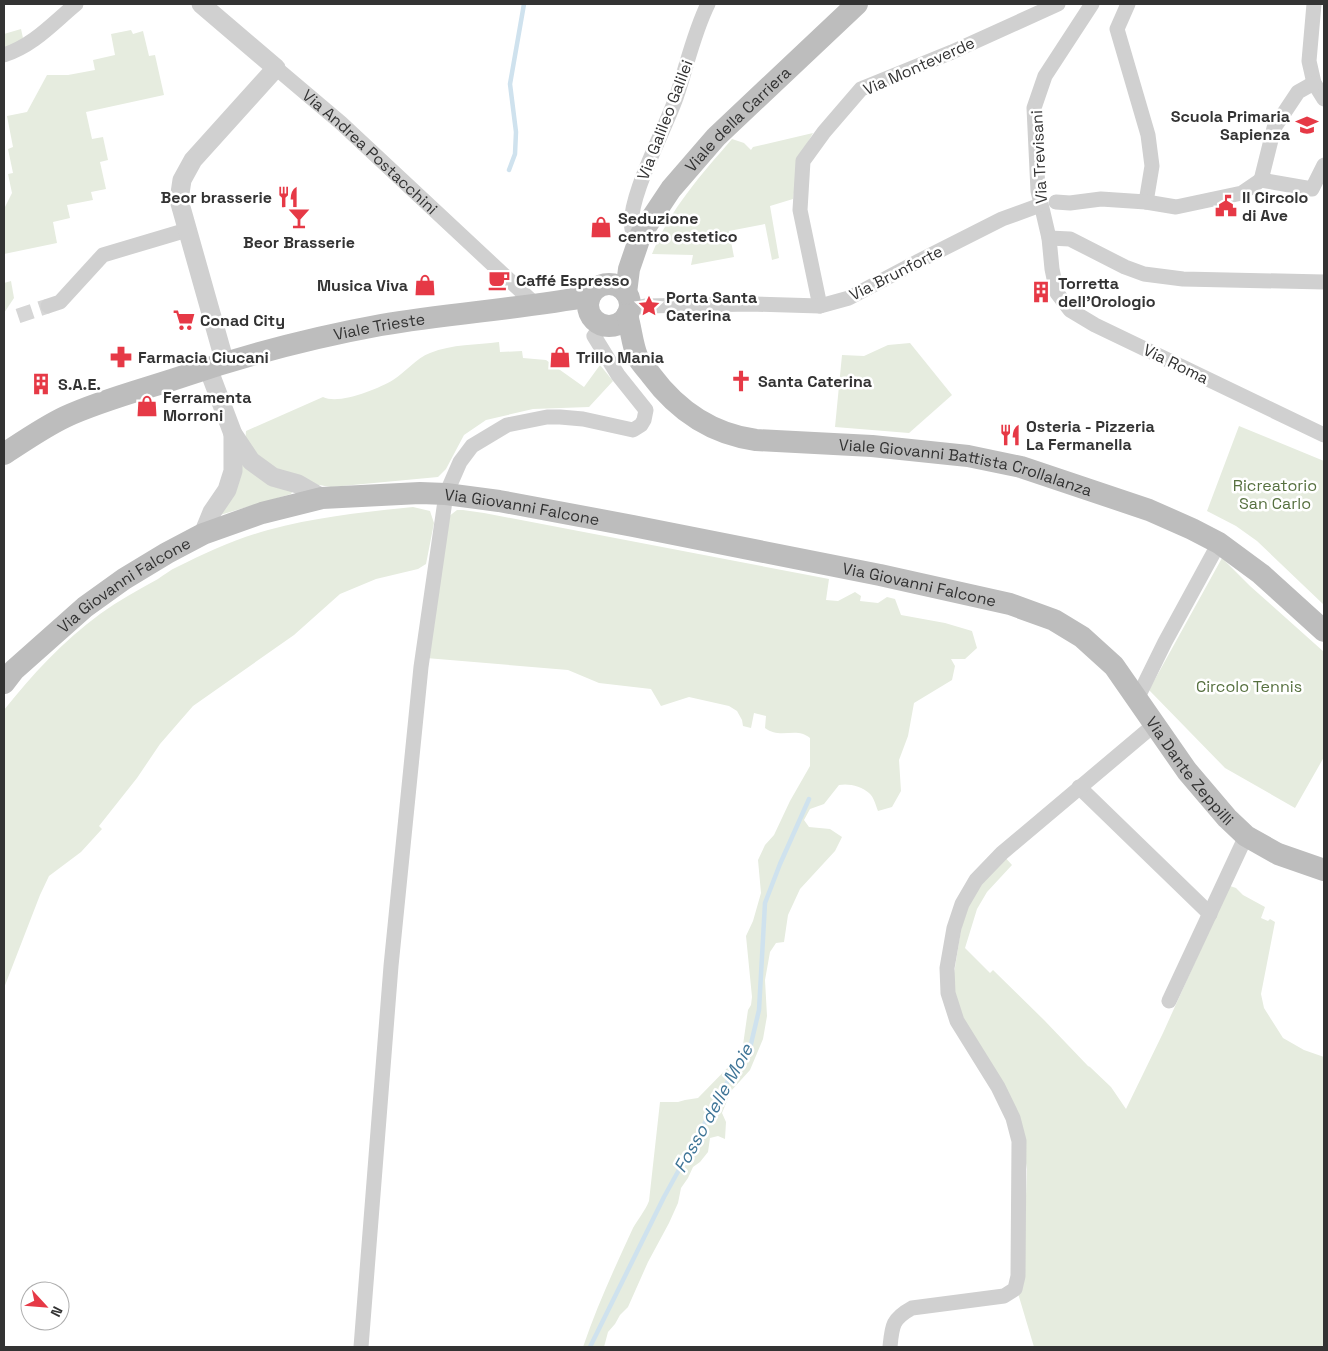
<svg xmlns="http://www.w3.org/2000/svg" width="1328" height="1351" font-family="'Space Grotesk',sans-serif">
<rect width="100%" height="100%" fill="#fff"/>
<g fill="#e6ecdf">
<path d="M21,29L23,38L16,46L4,49V34Z"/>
<path d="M131,30L133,34L143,31L149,56L155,55L164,95L86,112L92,139L103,137L108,160L100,162L106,189L91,192L93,200L67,205L70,218L53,222L57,243L4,254V209L12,193L8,174L13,173L8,149L13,147L7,116L27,112L47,75H68L95,70L93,60L115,55L111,34Z"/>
<path d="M813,133L799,158L793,199L770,206L779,258L772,260L765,224L729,231L734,257L691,265L693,255L652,254C670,209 701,175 732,139L744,143L751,150L753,147Z"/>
<path d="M11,281L14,298L4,313V283Z"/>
<path d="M499,342L500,352L522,351L523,358L546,360L584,387L600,365L613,381L589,407L533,409L486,420L464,435L446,469L438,477L331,487C317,485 281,478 270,470C260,464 253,452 245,444L246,431L323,397C339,405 378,389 393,380C406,372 416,358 430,353C452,344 477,345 499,342Z"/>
<path d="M910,343L952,395L909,433L835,427L842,355L864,356L888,345Z"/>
<path d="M1239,426L1324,461V605L1257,541L1236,526L1207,511Z"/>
<path d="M240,461L292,492L291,494L220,515Z"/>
<path d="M413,507L430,511L434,523L426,564L418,569L376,579L340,594L294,635L193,706L160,744L137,778L99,826L102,829L81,852L49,876L40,895L4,988V710C32,675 63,641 100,614C118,601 138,590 158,579C164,575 170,570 177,567C205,553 238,538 268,530C316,517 364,512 413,507Z"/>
<path d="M457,510H463L484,513L829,579L826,600L838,601L855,592L861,596L860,601L878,603L887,597L895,599L901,615L945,623L972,631L977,648L965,659H951L955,666L952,680L914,703L908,736L899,760L901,791L892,807L878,811C876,806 874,797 869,793C862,786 848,783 839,785L824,804L810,809L804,820L809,827L830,829L842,837L835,851L800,889L788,915L784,942L776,943L770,952L765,980L767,1016L763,1039L750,1070L731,1091L722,1113L726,1122L725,1139L718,1136L710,1138L708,1152L700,1162L693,1167L688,1178L681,1188L678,1203L669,1223L648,1262L628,1307L620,1315L615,1324L608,1332L604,1347H583C597,1306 615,1267 633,1228C638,1219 645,1211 649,1201L660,1102H678L685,1100L698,1098L739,1056L743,1045L748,1010L751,1005L752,997L746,936L753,921L761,893L758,860L765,845L774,835L790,801L810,766V738C796,726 781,740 765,728L766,716L754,713L751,728L743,726L742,720L737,711L729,706L689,697L661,706L651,689L599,683L568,670L426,658L448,517Z"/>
<path d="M1222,558L1250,586L1324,652V757L1295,808L1225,768L1149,690Z"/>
<path d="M1003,855L1012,865L987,892L977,909L965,948L990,973L993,970L1044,1020L1088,1066L1090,1067L1111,1087L1126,1109L1163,1033L1228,889L1230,886L1236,888L1243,895L1265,907L1261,918L1268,921L1270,919L1275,922L1261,994L1264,1008L1283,1038L1304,1050L1324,1057V1347H1034L1017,1290L1023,1277L1027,1169L1022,1140L958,1021L951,992L965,905Z"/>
</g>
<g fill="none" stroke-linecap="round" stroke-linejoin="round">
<g stroke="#cfe2ee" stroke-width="4.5">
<path d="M509,170L515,154L516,132L510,84L524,4"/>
<path d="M590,1347L664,1197L729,1079L750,1048L759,1010L765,903L780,864L809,799"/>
</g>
<path stroke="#d6d6d6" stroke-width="15" stroke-dasharray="15 8" stroke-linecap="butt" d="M18,316L48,306"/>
<g stroke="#d0d0d0" stroke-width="15">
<path d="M1092,4L1045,76L1034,108L1038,191L1049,238L1052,269L1057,293L1070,310L1095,325L1324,435"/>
<path d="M1128,4L1117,29L1148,135L1152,166L1146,202"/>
<path d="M1314,4L1309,61L1314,83L1324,99"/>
<path d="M4,55C34,45 52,24 76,4"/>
<path id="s1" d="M276,68L341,123L536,305"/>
<path d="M1261,180L1274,128L1298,92L1314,83"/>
<path d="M1056,202L1070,203L1101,199L1146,202L1176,207L1242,193L1261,180L1312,189L1324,165"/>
<path d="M641,234L632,229C626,200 667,126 677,95C687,65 694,32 708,4"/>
<path d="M1049,238L1070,239L1125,267L1144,274L1183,279L1324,282"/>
<path d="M48,306L60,302L103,255L187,230"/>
<path d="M820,306L800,210L803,161L824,132L861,89L952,52L1058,4"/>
<path d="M629,309L645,306L751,304L820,306L849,298L913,264L1002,219L1035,207"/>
<path d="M1137,699L1165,642L1219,543"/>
<path d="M1079,787L1210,914"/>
<path d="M1169,1001L1246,836"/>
<path d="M361,1347L391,966L421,667L446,494L460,462L472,446L507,425L547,417H560L583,419L633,430L641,425L644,420L646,410L618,375L594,336L603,325"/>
<path d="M890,1347C892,1326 892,1319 912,1308L1004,1296L1015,1289L1018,1276L1019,1141L1013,1118L998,1087L957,1021L948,993L947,968L954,928L962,904L976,880L1002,853L1154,725"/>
</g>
<g stroke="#d0d0d0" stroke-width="19">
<path d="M201,4L276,68L193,160L182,180L179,200L225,363"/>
<path d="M208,368L233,434L251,461L273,477L298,484L322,498"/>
<path d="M203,534L212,512L227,490L233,471V434"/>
</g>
<g stroke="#bdbdbd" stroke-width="22">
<circle cx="609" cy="305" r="21"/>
<path id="s2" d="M626,293L629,269L641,234L671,189L716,137L857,4"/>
<path id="s3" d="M627,315C631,328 632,343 637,356C640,363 647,369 651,375C677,410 712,434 756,440L872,446L968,456L1021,467L1149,510L1192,529L1219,543L1261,574L1324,631"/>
<path id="s4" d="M4,454C24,441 44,427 65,417C104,399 146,389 187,375C250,354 315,337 381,325C450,313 521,309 590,296"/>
<path id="s5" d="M4,683L14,670L85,607L124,579L167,553L203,534L262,513L322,498L420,493L446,494L499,501L633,526L880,575L1010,604L1054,620L1082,637L1114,666L1187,771L1227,818L1246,836L1278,854L1324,870"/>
</g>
</g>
<defs>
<g id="school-bare" transform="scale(1.725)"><path d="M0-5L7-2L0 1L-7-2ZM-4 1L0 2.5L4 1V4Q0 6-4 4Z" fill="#e63946" stroke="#fff" stroke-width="2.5" paint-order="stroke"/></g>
<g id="restaurant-bare" transform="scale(1.725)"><path d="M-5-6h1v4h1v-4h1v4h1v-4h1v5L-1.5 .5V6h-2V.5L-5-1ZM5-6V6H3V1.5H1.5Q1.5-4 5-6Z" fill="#e63946" stroke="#fff" stroke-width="2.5" paint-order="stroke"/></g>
<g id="civic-bare" transform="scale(1.725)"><path d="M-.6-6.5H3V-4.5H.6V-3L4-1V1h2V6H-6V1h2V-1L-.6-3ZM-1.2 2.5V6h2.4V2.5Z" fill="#e63946" stroke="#fff" stroke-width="2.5" paint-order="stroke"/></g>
<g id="bar-bare" transform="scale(1.725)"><path d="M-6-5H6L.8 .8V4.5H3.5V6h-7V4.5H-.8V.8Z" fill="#e63946" stroke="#fff" stroke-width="2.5" paint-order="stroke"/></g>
<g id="shop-bare" transform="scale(1.725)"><path d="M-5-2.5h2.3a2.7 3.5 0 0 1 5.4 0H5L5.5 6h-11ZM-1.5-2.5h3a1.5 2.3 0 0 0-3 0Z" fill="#e63946" stroke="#fff" stroke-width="2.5" paint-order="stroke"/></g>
<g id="cafe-bare" transform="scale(1.725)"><path d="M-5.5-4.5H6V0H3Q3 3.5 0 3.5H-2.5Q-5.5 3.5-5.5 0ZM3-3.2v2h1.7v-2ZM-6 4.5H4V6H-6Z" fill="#e63946" stroke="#fff" stroke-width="2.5" paint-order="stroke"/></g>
<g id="building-bare" transform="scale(1.725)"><path d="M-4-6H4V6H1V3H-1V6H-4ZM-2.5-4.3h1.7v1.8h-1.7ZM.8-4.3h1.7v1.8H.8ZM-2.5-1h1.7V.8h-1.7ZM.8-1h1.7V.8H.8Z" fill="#e63946" stroke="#fff" stroke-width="2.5" paint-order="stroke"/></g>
<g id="sight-bare" transform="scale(1.725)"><path d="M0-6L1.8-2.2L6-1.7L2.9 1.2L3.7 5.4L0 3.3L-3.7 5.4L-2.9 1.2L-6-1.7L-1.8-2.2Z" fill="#e63946" stroke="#fff" stroke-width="2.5" paint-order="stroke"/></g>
<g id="supermarket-bare" transform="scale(1.725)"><path d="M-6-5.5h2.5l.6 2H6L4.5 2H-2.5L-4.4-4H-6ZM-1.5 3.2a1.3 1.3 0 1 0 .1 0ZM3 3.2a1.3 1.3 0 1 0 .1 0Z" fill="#e63946" stroke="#fff" stroke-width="2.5" paint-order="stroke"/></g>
<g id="pharmacy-bare" transform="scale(1.725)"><path d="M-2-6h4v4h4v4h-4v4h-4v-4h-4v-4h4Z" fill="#e63946" stroke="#fff" stroke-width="2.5" paint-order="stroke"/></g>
<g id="church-bare" transform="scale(1.725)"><path d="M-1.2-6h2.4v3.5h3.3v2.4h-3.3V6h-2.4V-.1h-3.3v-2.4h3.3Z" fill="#e63946" stroke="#fff" stroke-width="2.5" paint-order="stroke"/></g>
</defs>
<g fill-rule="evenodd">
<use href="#school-bare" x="1307" y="125"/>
<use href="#restaurant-bare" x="288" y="197"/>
<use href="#civic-bare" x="1226" y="206"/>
<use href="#bar-bare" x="299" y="218"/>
<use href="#shop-bare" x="601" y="227"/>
<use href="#cafe-bare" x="499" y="280"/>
<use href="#shop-bare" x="425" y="285"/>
<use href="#building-bare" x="1041" y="292"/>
<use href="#sight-bare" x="649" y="306"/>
<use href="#supermarket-bare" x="184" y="320"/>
<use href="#pharmacy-bare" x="121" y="357"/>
<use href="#shop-bare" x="560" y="357"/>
<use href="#church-bare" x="741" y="381"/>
<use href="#building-bare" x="41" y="384"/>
<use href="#shop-bare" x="147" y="406"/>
<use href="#restaurant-bare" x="1010" y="435"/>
</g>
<g text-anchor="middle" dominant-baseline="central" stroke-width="5" stroke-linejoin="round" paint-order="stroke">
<g font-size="16" fill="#333" stroke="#fff">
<text transform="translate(919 66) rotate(-24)">Via Monteverde</text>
<text stroke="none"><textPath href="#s2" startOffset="212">Viale della Carriera</textPath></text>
<text transform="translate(665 120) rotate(-69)">Via Galileo Galilei</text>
<text stroke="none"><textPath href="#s1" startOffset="126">Via Andrea Postacchini</textPath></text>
<text transform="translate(1039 157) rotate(-93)">Via Trevisani</text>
<text transform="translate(896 273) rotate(-27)">Via Brunforte</text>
<text stroke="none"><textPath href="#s4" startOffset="399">Viale Trieste</textPath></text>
<text transform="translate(1176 364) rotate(26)">Via Roma</text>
<text stroke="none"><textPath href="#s3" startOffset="405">Viale Giovanni Battista Crollalanza</textPath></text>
<text stroke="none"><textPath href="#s5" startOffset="576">Via Giovanni Falcone</textPath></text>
<text stroke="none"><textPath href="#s5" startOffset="981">Via Giovanni Falcone</textPath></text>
<text stroke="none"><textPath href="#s5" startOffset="156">Via Giovanni Falcone</textPath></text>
<text stroke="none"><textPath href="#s5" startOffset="1326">Via Dante Zeppilli</textPath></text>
</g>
<g font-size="16" font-weight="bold" fill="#333" stroke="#fff" text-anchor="start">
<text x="1290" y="116" text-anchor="end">Scuola Primaria<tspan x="1290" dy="18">Sapienza</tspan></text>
<text x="272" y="197" text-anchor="end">Beor brasserie</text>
<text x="1242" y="197">Il Circolo<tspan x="1242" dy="18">di Ave</tspan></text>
<text x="618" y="218">Seduzione<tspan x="618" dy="18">centro estetico</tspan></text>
<text x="299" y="242" text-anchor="middle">Beor Brasserie</text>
<text x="516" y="280">Caffé Espresso</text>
<text x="1058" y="283">Torretta<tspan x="1058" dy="18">dell'Orologio</tspan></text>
<text x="408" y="285" text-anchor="end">Musica Viva</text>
<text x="666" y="297">Porta Santa<tspan x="666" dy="18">Caterina</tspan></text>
<text x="200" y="320">Conad City</text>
<text x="138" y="357">Farmacia Ciucani</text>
<text x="576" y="357">Trillo Mania</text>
<text x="758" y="381">Santa Caterina</text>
<text x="58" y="384">S.A.E.</text>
<text x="163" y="397">Ferramenta<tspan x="163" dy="18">Morroni</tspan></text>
<text x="1026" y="426">Osteria - Pizzeria<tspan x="1026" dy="18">La Fermanella</tspan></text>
</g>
<g font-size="16" fill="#56703f" stroke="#fff">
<text x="1275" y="485">Ricreatorio<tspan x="1275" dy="18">San Carlo</tspan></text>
<text x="1249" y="686">Circolo Tennis</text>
</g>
<g font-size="18" font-style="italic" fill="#3f7597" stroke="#fff">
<text transform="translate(713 1108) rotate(-61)">Fosso delle Moie</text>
</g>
</g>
<rect width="1328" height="1351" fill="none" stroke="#333333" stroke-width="10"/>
<g transform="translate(45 1306) rotate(116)"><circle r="24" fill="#ffffff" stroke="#adadad"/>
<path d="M0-4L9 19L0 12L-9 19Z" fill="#e63946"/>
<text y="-8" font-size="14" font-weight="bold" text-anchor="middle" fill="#333333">N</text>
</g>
</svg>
